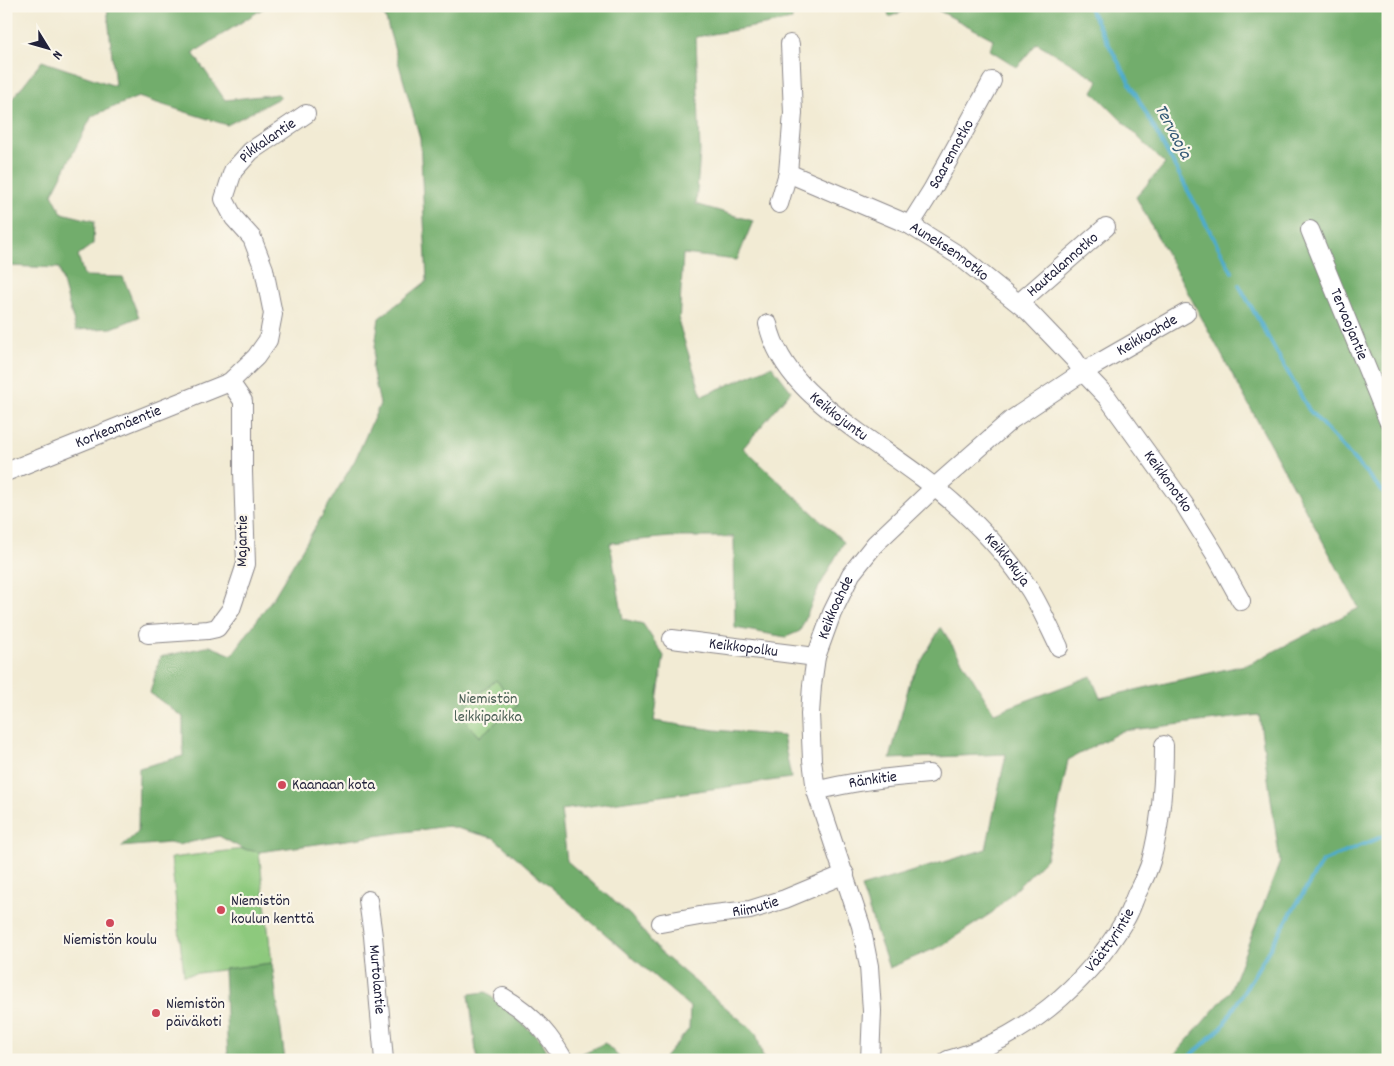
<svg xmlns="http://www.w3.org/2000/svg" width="1394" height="1066" font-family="Dekko,sans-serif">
<rect width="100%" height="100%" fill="#fbf7ec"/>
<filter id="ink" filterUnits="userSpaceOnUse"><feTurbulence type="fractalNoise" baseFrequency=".02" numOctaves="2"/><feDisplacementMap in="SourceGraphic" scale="10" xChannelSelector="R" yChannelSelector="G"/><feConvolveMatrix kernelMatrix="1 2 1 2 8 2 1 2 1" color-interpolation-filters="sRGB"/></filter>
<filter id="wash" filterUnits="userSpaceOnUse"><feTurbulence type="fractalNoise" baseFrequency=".0096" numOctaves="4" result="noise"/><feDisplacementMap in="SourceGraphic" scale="20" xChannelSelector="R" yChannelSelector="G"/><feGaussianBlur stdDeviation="1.12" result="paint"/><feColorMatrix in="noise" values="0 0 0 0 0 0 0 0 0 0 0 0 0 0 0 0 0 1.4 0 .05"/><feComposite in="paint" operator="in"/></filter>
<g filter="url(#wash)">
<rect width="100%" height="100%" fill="#f2ebd4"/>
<g fill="#8dc97d" stroke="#58765c">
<path d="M496,680L517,705L479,737L458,712Z"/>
<path d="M243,849L259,852L272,963L184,975L171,858Z"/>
</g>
<g fill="#72ad6c" stroke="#4a6854" fill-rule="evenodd">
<path d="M107,6H267L193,53L225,100L278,94L281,97L227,125L138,97L92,116L52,194L62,213L94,221L93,244L78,255L84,276L123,277L139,317L112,328L76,330L59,268L6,266V107L42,61L115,86Z"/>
<path d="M364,6H792V20L696,37L700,152L696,204L753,221L737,260L683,254L679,324L702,396L772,366L791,391L743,448L844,542L818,589L800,631L786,637L735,628L734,537H671L610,543L623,619L643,624L664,656L654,721L715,730L783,736L791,778L561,810L567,861L630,915L659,951L756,1033L764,1060H663L689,1029L690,1007L494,838L448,826L259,852L243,849L219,836L178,845L169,843L121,847L138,832L139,768L183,756V717L150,693L160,657L210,646L232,655L275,595L355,460L380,404L372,368L379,318L427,281L420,138L385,16ZM496,680L517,705L479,737L458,712Z"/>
<path d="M887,6H916L889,17Z"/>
<path d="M930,6H1388V1060H1170L1230,991L1280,862L1259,715L1122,731L1068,760L1057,815L1046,859L993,912L941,946L889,968L861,887L986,849L1006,754L890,759L910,681L941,627L994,713L1091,676L1100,698L1249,664L1359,608L1136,197L1165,164L1093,92L1098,80L1037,43L1017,67L990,50L993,39Z"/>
<path d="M272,963L285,1060H228L224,969Z"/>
<path d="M486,992L541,1040L552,1060H477L469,994Z"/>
<path d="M605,1043L622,1060H568Z"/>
</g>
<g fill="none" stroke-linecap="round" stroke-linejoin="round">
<g stroke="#4eaccc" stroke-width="4">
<path d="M1088,6L1232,272"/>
<path d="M1239,285L1309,410L1388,497"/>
<path d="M1186,1060L1223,1026L1322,862L1388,834"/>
</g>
</g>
</g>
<g filter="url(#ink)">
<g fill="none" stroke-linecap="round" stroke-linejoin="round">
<g stroke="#8a8688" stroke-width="20">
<g id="minor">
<path id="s1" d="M788,173L910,225L958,255L1029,312L1074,359L1083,372L1107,397L1184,504L1215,554L1241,601"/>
<path d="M779,204L788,173L793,113L790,44"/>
<path id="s2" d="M910,225L932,190L992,81"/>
<path id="s3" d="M1310,230L1388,420"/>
<path id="s4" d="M1019,303L1106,227"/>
<path id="s5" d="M768,324C779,373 820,404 858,432C893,457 929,480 961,510C987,534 1011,561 1030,590C1041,608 1050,629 1059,647"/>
<path id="s6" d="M6,472L230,382L256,357L268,340L273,314L264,269L252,238L234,218L224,199L233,171L251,151L306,114"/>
<path d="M148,634L208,630L217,628L231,609L246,564L243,472V401L230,382"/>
<path id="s7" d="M672,639L816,657"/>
<path id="s8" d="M816,791C853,781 890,777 929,774"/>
<path id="s9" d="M368,900L373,936L384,1060"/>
<path id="s10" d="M661,923L705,915L750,910L785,899L845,874"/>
<path d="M503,997C530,1012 549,1034 564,1060"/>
<path id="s11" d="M870,1060L872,1011L869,966L861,926L816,791L812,760L810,714L812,685L816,657L832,613L851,574L875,544L935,487L1011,420L1083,372L1186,313"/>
<path id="s12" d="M948,1060C1022,1040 1086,986 1125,920C1130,912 1133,902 1137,893C1142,883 1148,872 1151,861C1161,823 1164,785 1164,745"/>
</g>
</g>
<use href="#minor" stroke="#fff" stroke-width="18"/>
</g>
</g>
<g fill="#d1495b" stroke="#fbf7ec" stroke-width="2">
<circle cx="282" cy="785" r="5"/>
<circle cx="221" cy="910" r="5"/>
<circle cx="110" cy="923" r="5"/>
<circle cx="156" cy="1013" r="5"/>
</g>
<g text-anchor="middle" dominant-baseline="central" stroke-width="4.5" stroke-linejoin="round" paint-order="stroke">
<g font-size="16" fill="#22223b" stroke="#fbf7ec">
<text stroke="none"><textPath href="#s6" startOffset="528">Pikkalantie</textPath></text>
<text stroke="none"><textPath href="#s2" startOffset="82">Saarennotko</textPath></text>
<text stroke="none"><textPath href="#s1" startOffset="180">Auneksennotko</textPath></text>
<text stroke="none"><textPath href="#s4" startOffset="58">Hautalannotko</textPath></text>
<text stroke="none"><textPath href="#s3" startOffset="102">Tervaojantie</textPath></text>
<text stroke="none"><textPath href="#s11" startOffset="885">Keikkoahde</textPath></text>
<text stroke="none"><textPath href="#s5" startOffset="119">Keikkojuntu</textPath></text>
<text stroke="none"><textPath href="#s6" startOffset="121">Korkeamäentie</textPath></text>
<text stroke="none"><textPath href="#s1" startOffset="500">Keikkonotko</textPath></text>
<text transform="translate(243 541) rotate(-89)">Majantie</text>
<text stroke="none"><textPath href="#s5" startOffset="341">Keikkokuja</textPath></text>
<text stroke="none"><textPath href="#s11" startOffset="465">Keikkoahde</textPath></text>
<text stroke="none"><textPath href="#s7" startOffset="72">Keikkopolku</textPath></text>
<text stroke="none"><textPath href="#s8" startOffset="58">Ränkitie</textPath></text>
<text stroke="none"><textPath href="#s10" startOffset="96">Riimutie</textPath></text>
<text stroke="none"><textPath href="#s12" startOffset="206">Väättyrintie</textPath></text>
<text stroke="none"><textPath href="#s9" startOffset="80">Murtolantie</textPath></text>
</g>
<g font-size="16" fill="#475c52" stroke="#fbf7ec">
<text x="488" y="699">Niemistön<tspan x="488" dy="18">leikkipaikka</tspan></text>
</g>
<g font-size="16" fill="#22223b" stroke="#fbf7ec" text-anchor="start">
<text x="292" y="785">Kaanaan kota</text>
<text x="231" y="901">Niemistön<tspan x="231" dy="18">koulun kenttä</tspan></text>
<text x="110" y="940" text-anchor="middle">Niemistön koulu</text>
<text x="166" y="1004">Niemistön<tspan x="166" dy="18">päiväkoti</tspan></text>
</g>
<g font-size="18" font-style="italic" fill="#345975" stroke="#fbf7ec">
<text transform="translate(1172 132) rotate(62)">Tervaoja</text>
</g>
</g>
<rect width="1394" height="1066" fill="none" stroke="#fbf7ec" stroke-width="25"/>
<g transform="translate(48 48) rotate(127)" stroke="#fbf7ec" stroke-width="4" paint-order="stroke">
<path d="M0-4L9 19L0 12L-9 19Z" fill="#22223b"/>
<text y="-8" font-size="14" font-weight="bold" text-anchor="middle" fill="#22223b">N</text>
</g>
</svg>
